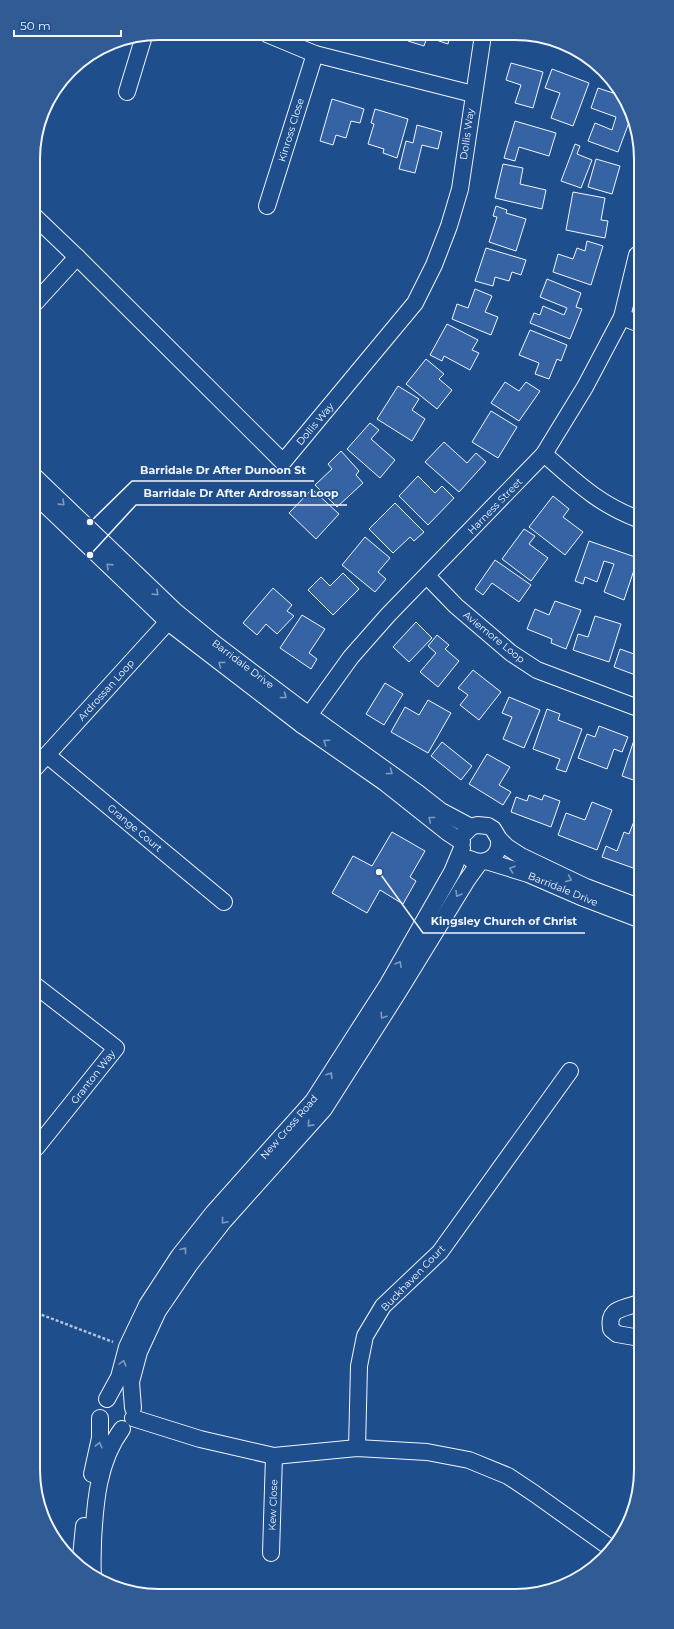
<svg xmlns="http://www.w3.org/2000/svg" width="674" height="1629" font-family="Montserrat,sans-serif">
<rect width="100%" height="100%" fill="#1f4e8c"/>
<g fill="#3563a3" stroke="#f2f6ff">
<path d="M386,34L403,35L402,39Z"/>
<path d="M410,35H450L448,44L427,37L424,46L408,41Z"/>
<path d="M511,63L543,72L533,108L515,103L521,85L506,80Z"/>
<path d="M552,69L589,83L573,126L551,118L560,93L545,88Z"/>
<path d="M598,88L619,95L627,110L625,115L631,117L618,152L588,141L595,123L612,130L616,117L591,108Z"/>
<path d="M332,99L364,109L360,123L351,121L346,138L336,135L333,145L320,141Z"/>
<path d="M375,109L408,119L397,158L383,153L384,149L368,144L374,124L371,123Z"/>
<path d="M515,121L556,133L549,156L519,147L515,161L504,158Z"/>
<path d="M417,125L442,132L438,149L422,145L415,173L399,169L406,141L413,143Z"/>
<path d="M575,144L580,146L577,154L592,160L581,188L561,181Z"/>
<path d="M596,159L620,166L612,194L588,187Z"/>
<path d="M503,164L523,168L520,184L546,190L542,209L495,198Z"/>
<path d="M573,192L605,198L601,220L608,221L605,238L566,230Z"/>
<path d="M496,206L507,210L506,213L526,219L516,251L489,242L497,217L493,216Z"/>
<path d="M587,241L603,246L591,285L553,272L558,254L573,259L577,248L585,251Z"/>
<path d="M486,248L526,260L521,275L512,272L509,281L495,277L493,286L475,281Z"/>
<path d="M547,279L581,293L576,307L582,309L570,339L530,323L534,313L540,315L543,306L564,315L567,308L540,297Z"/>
<path d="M475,289L492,296L485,312L498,317L491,335L452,319L457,304L468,308Z"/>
<path d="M447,324L478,340L472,350L479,353L470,370L444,356L442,361L430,355Z"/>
<path d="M530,330L567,345L561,361L557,359L549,379L535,374L539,363L519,355Z"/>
<path d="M426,359L444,374L439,379L452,390L437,409L406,384Z"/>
<path d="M505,382L519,391L526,382L540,391L519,421L491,403Z"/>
<path d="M398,386L419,399L412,410L425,419L412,441L377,419Z"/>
<path d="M491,411L517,427L498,458L472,442Z"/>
<path d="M370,423L379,430L371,439L395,460L380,478L347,449Z"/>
<path d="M444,442L467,463L476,453L486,462L459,492L425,462Z"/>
<path d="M341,451L359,471L356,475L363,483L337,507L315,485L332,469L328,464Z"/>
<path d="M418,476L435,493L442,486L454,498L428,525L399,496Z"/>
<path d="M312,489L339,514L316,539L289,513Z"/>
<path d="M553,496L569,509L563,517L583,532L565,555L529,527Z"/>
<path d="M395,503L424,532L414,541L410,537L393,553L369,529Z"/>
<path d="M524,529L535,536L529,544L548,558L531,581L502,559Z"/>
<path d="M365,537L390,558L378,572L386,579L375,592L342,565Z"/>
<path d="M589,541L638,558L624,600L604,592L614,564L604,561L597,582L585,577L583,584L575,581Z"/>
<path d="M495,560L531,585L519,602L492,583L483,595L475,589Z"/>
<path d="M343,573L359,589L333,615L308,590L321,577L330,586Z"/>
<path d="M273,588L292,605L287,611L294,616L277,634L266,624L257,635L243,623Z"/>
<path d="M555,601L581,610L566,649L551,643L552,639L527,629L535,609L549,615Z"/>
<path d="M302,615L325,629L309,653L317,659L311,669L280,648Z"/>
<path d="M595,616L621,624L609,662L573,650L578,634L588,637Z"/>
<path d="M416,622L432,638L409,662L393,647Z"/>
<path d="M437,635L449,645L445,649L459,661L438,687L420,672L436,653L428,646Z"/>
<path d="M638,643V676L614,667L620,649L634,654Z"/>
<path d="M473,670L501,692L479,720L460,705L468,695L458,688Z"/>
<path d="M385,683L403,694L384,725L366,714Z"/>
<path d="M509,697L540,710L524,748L503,739L512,717L502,713Z"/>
<path d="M428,700L451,713L428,753L391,732L405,707L419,715Z"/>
<path d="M547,709L560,714L558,720L582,729L566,772L556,769L560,759L533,749Z"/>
<path d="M599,726L628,737L622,752L614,749L607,769L578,758L587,734L595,737Z"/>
<path d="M635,737L639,738V782L622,776Z"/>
<path d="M442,742L472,766L461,780L431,756Z"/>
<path d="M487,754L510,767L499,785L511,792L503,805L469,784Z"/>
<path d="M529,795L542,800L544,795L560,801L551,827L511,812L516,797L527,801Z"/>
<path d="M592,802L612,810L597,850L558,835L566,813L585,820Z"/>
<path d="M636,816L639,817V860L636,869L602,857L606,846L617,851L624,832L629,834Z"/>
<path d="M392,832L425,851L410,877L416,881L403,904L380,890L367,913L332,893L353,856L372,866Z"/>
</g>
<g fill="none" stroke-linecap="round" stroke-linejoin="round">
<g stroke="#f2f6ff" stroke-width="18">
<g id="minor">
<path d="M267,34L315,54L473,94"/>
<path d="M127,92L144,36"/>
<path d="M267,206L315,54"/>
<path d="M33,215L77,257L283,462L415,303L434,265L449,226L460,189L483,35"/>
<path d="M34,304L77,257"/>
<path d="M622,317L637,323"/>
<path d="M544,454C575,481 598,504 638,519"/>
<path d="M34,476L176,612L215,644L309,715L418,793L441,811L471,827"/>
<path d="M34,494L168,622L302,725L384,782L447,832L462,842"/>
<path d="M427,576L456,606L511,653L537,670L638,708"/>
<path d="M302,725L351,657L388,615L544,454L585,387L622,317L637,255"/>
<path d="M47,755L224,902"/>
<path d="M35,768L175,614"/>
<path d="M465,833L471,827L477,825L488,826L493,829L499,839L507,847L521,856L586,887L639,907"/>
<path d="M470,859C486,867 501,856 499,839"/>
<path d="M486,861L528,874L581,897L639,919"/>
<path d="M36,986L116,1048L36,1148"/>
<path d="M640,1302C625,1310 607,1306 611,1329L617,1334L640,1338"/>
<path d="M107,1399L119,1377L127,1347L147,1305L179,1256L213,1213L313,1101L388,984L452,872L462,848"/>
<path d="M133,1408L131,1382L139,1352L158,1311L190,1264L223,1222L324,1109L399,991L467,880L480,862"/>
<path d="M133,1418L200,1439L274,1456L357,1448L427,1452L469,1460L508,1476L535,1494L612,1549"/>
<path d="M357,1448L359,1366L365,1336L383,1306L440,1252L570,1071"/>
<path d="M92,1474L100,1438V1418"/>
<path d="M271,1553L274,1456"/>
<path d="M80,1567L84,1526"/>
<path d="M93,1575C92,1564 93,1553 93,1541C95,1503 98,1461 122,1429"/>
</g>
</g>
<path stroke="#b3c4dc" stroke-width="2.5" stroke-dasharray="3 2" stroke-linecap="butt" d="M37,1313L113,1342"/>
<use href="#minor" stroke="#1f4e8c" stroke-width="16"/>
</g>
<defs><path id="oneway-chevron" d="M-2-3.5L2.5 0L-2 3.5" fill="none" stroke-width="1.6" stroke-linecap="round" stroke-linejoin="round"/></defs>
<g stroke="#7e9ac0">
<use href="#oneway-chevron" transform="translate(62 503) rotate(44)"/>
<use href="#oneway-chevron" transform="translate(109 566) rotate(-136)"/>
<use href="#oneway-chevron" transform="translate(156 593) rotate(44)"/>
<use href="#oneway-chevron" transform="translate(221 664) rotate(-143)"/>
<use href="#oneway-chevron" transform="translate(284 696) rotate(37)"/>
<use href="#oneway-chevron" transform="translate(326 742) rotate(-146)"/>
<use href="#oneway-chevron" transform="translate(390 772) rotate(36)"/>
<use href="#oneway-chevron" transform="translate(431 819) rotate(-141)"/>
<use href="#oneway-chevron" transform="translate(512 869) rotate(-161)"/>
<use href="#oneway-chevron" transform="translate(569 879) rotate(23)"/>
<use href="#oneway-chevron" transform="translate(458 894) rotate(121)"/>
<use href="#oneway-chevron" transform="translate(399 964) rotate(-60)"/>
<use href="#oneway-chevron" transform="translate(383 1016) rotate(123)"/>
<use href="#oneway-chevron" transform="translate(330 1075) rotate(-58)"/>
<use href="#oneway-chevron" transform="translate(310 1124) rotate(132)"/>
<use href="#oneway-chevron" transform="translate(224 1221) rotate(130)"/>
<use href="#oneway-chevron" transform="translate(184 1250) rotate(-52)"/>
<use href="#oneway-chevron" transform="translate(123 1363) rotate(-75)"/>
<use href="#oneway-chevron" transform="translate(99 1445) rotate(-76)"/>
</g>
<g text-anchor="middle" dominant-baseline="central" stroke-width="3" stroke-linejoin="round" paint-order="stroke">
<g font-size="10" fill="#f2f6ff" stroke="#1f4e8c">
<text transform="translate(291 130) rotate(-73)">Kinross Close</text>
<text transform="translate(467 134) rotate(-82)">Dollis Way</text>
<text transform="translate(315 424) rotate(-50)">Dollis Way</text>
<text transform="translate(495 506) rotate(-46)">Harness Street</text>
<text transform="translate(494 637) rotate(39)">Aviemore Loop</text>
<text transform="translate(243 664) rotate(37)">Barridale Drive</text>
<text transform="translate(106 690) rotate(-48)">Ardrossan Loop</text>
<text transform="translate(135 828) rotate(40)">Grange Court</text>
<text transform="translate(563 889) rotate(22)">Barridale Drive</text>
<text transform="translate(93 1077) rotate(-52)">Granton Way</text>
<text transform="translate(289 1127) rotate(-49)">New Cross Road</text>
<text transform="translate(413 1278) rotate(-46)">Buckhaven Court</text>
<text transform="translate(273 1505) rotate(-88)">Kew Close</text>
</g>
</g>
<path d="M0 0H674V1629H0ZM159 40H515A119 119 0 0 1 634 159V1470A119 119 0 0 1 515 1589H159A119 119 0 0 1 40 1470V159A119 119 0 0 1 159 40Z" fill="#305b95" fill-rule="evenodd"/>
<path fill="none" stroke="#f2f6ff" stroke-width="2" d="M159 40H515A119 119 0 0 1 634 159V1470A119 119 0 0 1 515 1589H159A119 119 0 0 1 40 1470V159A119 119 0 0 1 159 40Z"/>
<path fill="none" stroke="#f2f6ff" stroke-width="1.5" d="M90 522L132 481H314M90 555L136 505H347M379 872L423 933H585"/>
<g fill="#f2f6ff" stroke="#1f4e8c" stroke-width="1.5">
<circle cx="90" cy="522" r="4"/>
<circle cx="90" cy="555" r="4"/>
<circle cx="379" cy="872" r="4"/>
</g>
<g font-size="11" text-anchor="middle" font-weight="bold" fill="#f2f6ff" stroke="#1f4e8c" stroke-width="3" stroke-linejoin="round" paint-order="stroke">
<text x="223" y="474">Barridale Dr After Dunoon St</text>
<text x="241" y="497">Barridale Dr After Ardrossan Loop</text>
<text x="504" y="925">Kingsley Church of Christ</text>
</g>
<path d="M14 30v6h107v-6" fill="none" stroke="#f2f6ff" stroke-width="2"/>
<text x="20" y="30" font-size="12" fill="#f2f6ff" stroke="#1f4e8c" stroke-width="3" paint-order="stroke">50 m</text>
</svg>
